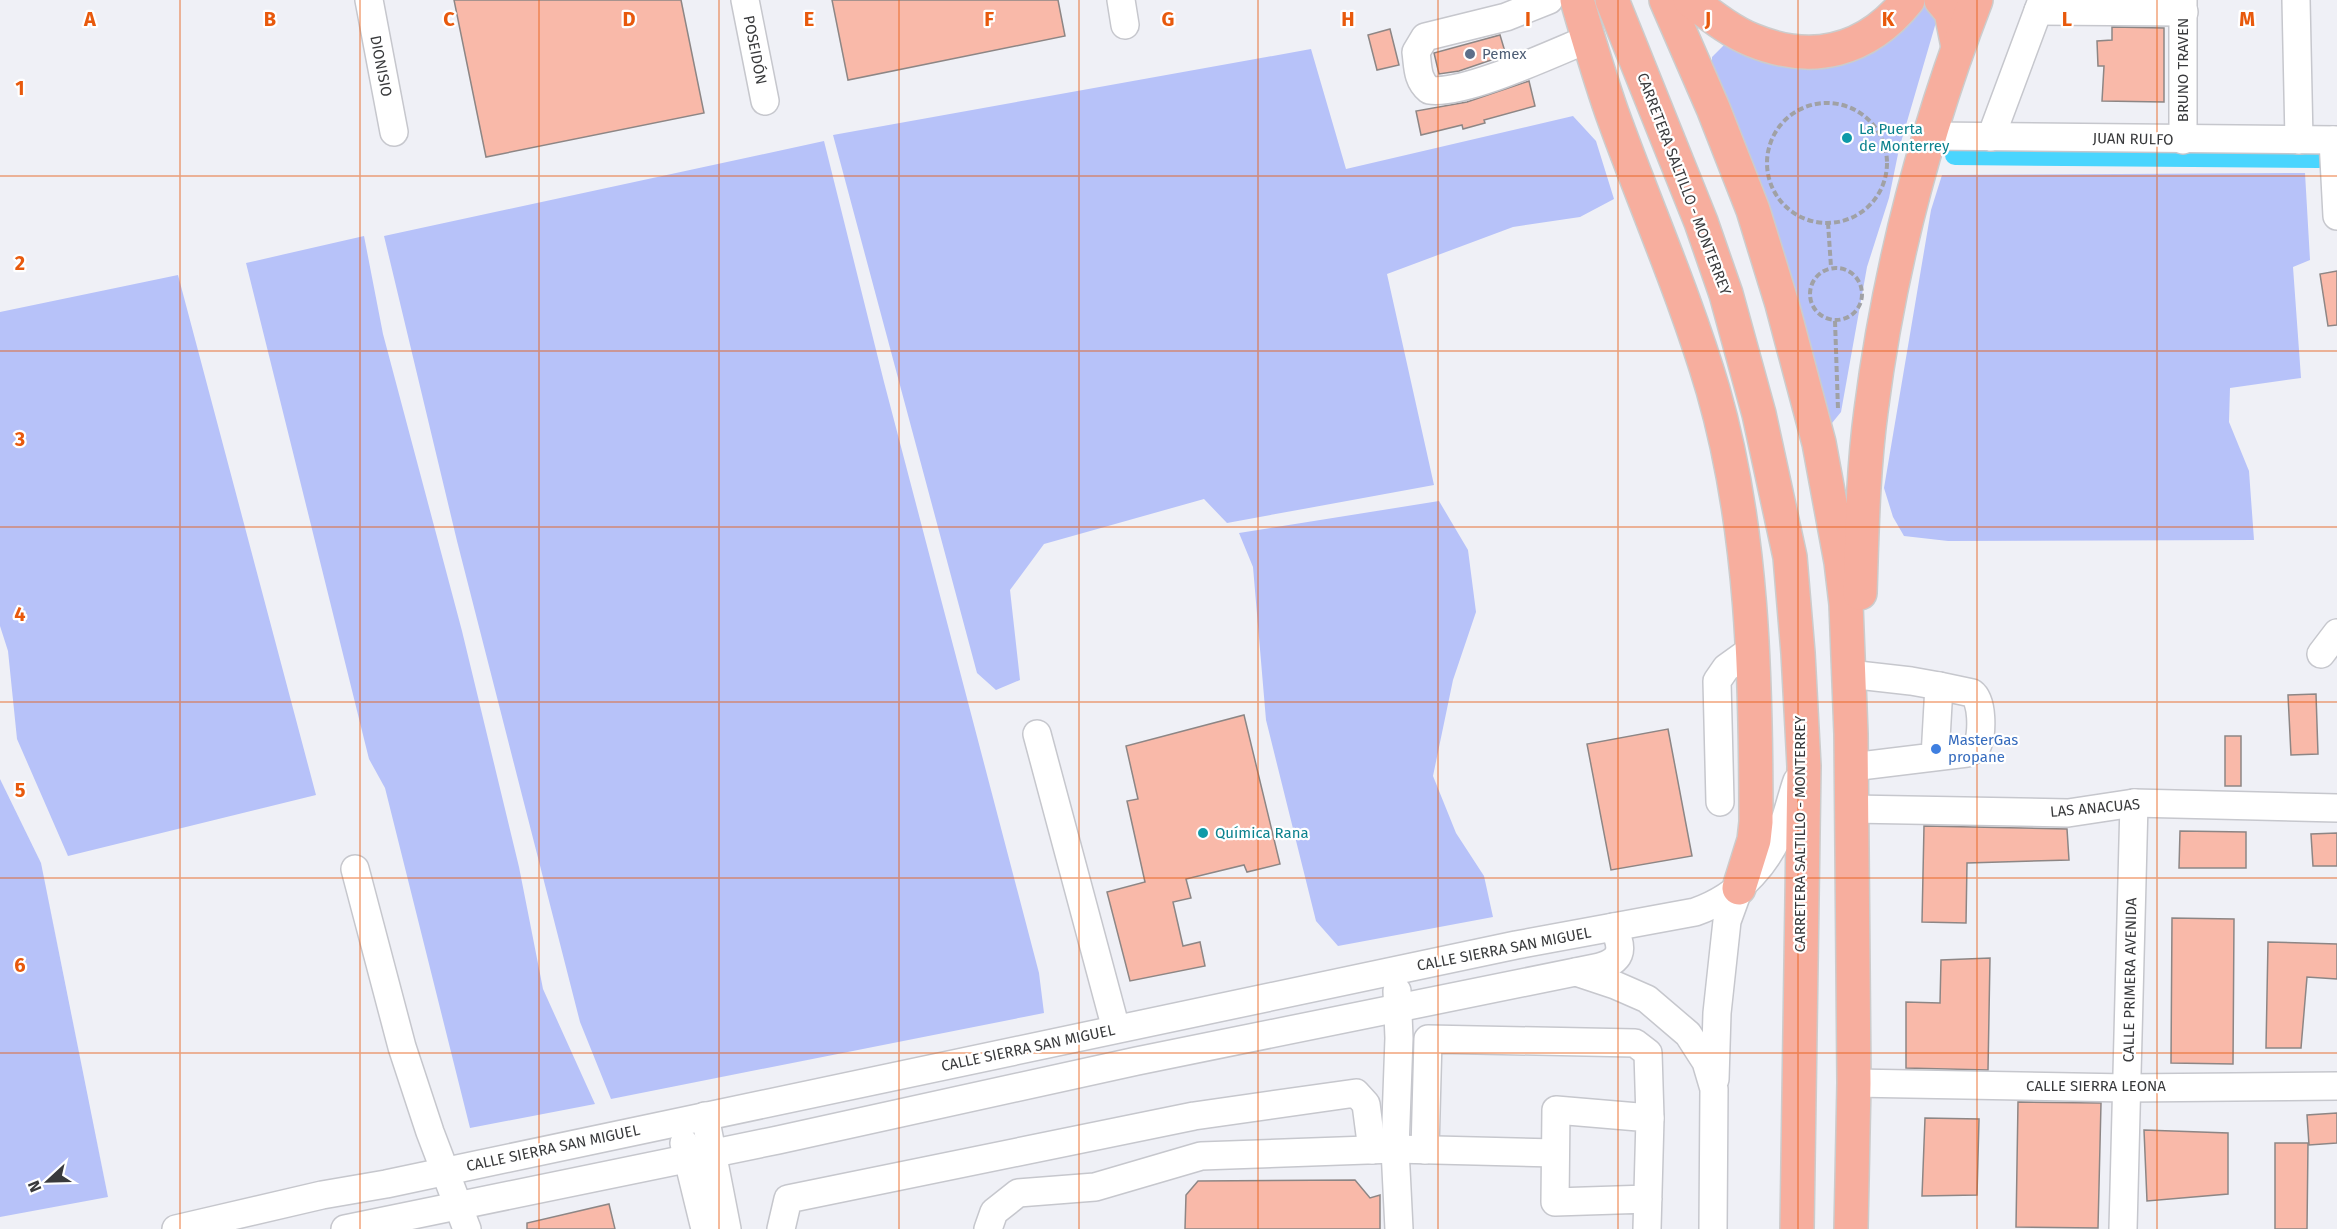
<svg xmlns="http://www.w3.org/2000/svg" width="2337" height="1229" font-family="'Fira Sans',sans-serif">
<rect width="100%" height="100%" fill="#eff0f6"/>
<g fill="#b7c2f9">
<path d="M1918,0H1933L1939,12L1899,149L1889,198L1867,267L1841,412L1832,423L1822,412L1712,66V57L1725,44L1806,60Z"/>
<path d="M1311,49L1346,169L1573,116L1596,141L1614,199L1580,217L1513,227L1387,274L1434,485L1227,523L1204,499L1044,544L1010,590L1020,680L996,690L977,673L833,135Z"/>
<path d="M824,141L884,382L1039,973L1044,1013L611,1099L580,1022L457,541L384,236Z"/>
<path d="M2305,173L2310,260L2293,267L2301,378L2230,388L2229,422L2249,471L2254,540L1948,541L1904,536L1893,517L1884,488L1931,210L1942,175Z"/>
<path d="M364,236L383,334L462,631L519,867L543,989L595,1104L470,1128L385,788L369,759L246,263Z"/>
<path d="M178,275L316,795L68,856L17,739L8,651L0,626V312Z"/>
<path d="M1439,501L1468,550L1476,612L1453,680L1433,776L1456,833L1484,876L1493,917L1338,946L1316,921L1266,720L1253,567L1239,533Z"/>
<path d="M0,779L41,863L108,1197L0,1217Z"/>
</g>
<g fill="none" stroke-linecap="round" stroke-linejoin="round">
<path stroke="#4ad5fe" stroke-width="20" d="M1955,155L2319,158"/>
</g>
<g fill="#f9b9a9" stroke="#8d8685" stroke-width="1.5">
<path d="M454,0H681L704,113L486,157Z"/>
<path d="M832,0H1058L1065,36L848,80Z"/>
<path d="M2112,27L2164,28V102L2102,101L2104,66H2098L2097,41L2112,40Z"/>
<path d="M1390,29L1399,65L1377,70L1368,35Z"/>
<path d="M1500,35L1506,55L1459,71L1439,74L1434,53Z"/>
<path d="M1529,81L1535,106L1484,120L1485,123L1463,129L1462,125L1421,135L1416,111L1467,102Z"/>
<path d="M2337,271V325L2328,326L2320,274Z"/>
<path d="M2316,694L2318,754L2291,755L2288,695Z"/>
<path d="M1244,715L1280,864L1247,872L1244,865L1186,879L1191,898L1173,902L1183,946L1200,942L1205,966L1130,981L1107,892L1145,882L1127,801L1138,799L1126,746Z"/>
<path d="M1668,729L1692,856L1611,870L1587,744Z"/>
<rect x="2225" y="736" width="16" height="50"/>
<path d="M1924,826L2067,829L2069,860L1967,863L1966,923L1922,922Z"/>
<path d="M2180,831L2246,832V868H2179Z"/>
<path d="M2337,833V866H2313L2311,834Z"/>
<path d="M2172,918L2234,919L2233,1064L2171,1063Z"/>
<path d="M2268,942L2337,944V979L2307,977L2301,1048H2266Z"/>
<path d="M1990,958L1988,1070L1906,1068V1002L1940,1003L1941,960Z"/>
<path d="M2018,1102L2101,1103L2098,1228L2016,1227Z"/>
<path d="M2337,1113V1143L2309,1145L2307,1115Z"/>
<path d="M1925,1118L1979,1119L1977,1195L1922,1196Z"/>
<path d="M2144,1130L2228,1133V1194L2147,1201Z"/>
<path d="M2275,1143H2308L2307,1229H2275Z"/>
<path d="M1355,1180L1370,1198L1380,1195V1229H1185L1186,1195L1198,1181Z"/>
<path d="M609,1204L615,1229H527V1223Z"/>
</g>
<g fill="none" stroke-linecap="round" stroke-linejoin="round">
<g stroke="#c6c7cd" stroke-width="30">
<g id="minor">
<path d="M369,0L394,132"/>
<path d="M745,0L765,101"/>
<path d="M1121,0L1125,25"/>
<path d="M1549,0L1506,17L1425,37L1416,52C1418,67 1417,80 1429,90C1462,96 1554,53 1588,39"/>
<path d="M2296,0L2299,140"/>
<path d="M2038,11L2184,12"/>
<path d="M1930,136L2337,140"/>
<path d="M1991,137L2042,0"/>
<path d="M2183,140V0"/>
<path d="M2333,140L2337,216"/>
<path d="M2321,654L2337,633"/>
<path d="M1849,674L1911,681L1939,686"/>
<path d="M1037,734L1116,1029"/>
<path d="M1852,767L1967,753C1972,751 1976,750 1978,744C1982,732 1983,701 1972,693L1939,686L1935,757"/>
<path d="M1720,802L1717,681L1726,668L1751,650"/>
<path d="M1852,809L2068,813L2134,803L2337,808"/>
<path d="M355,869L402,1047L430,1132L467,1229"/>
<path d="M1576,972L1615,985L1647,999L1688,1034L1706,1062L1714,1089L1713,1229"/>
<path d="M1397,991L1399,1038L1395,1149L1399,1229"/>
<path d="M1715,1079L1717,1013L1727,921L1739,888"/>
<path d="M1854,1083L2127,1088L2337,1086"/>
<path d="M705,1116L727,1229"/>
<path d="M684,1143L705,1229"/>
<path d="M1425,1150L1428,1039L1635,1043L1648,1053L1650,1118"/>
<path d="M176,1229L322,1195L386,1184L1516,945L1695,912C1741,896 1771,861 1786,817C1790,805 1793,792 1797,781"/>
<path d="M345,1229L778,1140L1137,1061L1595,968C1622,962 1625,950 1613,927"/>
<path d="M781,1229L788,1199L1194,1116L1356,1093L1366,1104L1372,1150"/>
<path d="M988,1229L994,1212L1018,1193L1095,1187L1201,1156L1395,1149L1555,1153"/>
<path d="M1647,1229L1650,1118L1556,1110L1555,1202L1648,1199"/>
<path d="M2123,1229L2134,803"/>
</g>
</g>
<g stroke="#ccc" stroke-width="36">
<g id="major">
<path d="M1577,0C1588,38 1599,76 1612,113C1645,205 1685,295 1713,390C1753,529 1756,678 1756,822L1754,840L1739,888"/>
<path d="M1612,0L1701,222L1726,294L1759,414L1790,557L1798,653L1804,766L1797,1229"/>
<path d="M1666,0L1713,108L1753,210L1782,304L1819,443L1841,562L1846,604L1851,734L1854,1083L1851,1229"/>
<path d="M1690,0C1709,14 1730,31 1752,40C1813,65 1867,51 1908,0"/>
<path d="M1941,0L1951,12L1958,47"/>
<path d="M1860,593C1862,532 1863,471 1871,411C1889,270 1925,132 1976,0"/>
</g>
</g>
<g stroke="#a0a1a5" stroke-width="4" stroke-dasharray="6 3" stroke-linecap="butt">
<circle cx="1827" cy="163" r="60"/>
<path d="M1828,223L1831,267"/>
<circle cx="1836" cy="294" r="26"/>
<path d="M1835,321L1838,409"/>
</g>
<use href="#minor" stroke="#fff" stroke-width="27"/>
<use href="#major" stroke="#f7ae9e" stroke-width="33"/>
</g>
<path fill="none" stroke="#e8590c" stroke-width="1.5" stroke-opacity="0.55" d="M180,0V1229M360,0V1229M539,0V1229M719,0V1229M899,0V1229M1079,0V1229M1258,0V1229M1438,0V1229M1618,0V1229M1798,0V1229M1977,0V1229M2157,0V1229M0,176H2337M0,351H2337M0,527H2337M0,702H2337M0,878H2337M0,1053H2337"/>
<circle fill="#5c6f8a" stroke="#fff" stroke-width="2" cx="1470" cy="54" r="6"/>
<g fill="#0f9aa8" stroke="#fff" stroke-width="2">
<circle cx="1847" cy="138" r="6"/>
<circle cx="1203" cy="833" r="6"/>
</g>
<circle fill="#3f7fe0" stroke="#fff" stroke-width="2" cx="1936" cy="749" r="6"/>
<g text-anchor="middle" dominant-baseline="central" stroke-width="4.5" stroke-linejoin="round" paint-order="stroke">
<g font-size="15" fill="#393a3c" stroke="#fff">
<text transform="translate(755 50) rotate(79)">POSEIDÓN</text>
<text transform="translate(381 66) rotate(79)">DIONISIO</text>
<text transform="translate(2183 70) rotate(-90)">BRUNO TRAVEN</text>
<text transform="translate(2133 139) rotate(1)">JUAN RULFO</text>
<text transform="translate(1684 184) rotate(69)">CARRETERA SALTILLO - MONTERREY</text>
<text transform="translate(2095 808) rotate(-5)">LAS ANACUAS</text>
<text transform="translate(1800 834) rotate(-90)">CARRETERA SALTILLO - MONTERREY</text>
<text transform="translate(1504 949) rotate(-11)">CALLE SIERRA SAN MIGUEL</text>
<text transform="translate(2130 980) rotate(-89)">CALLE PRIMERA AVENIDA</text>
<text transform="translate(1028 1048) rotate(-12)">CALLE SIERRA SAN MIGUEL</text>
<text x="2096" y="1086">CALLE SIERRA LEONA</text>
<text transform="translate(553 1148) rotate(-12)">CALLE SIERRA SAN MIGUEL</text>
</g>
<g font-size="15" fill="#4e5e75" stroke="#fff" text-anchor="start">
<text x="1482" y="54">Pemex</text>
</g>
<g font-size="15" fill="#0d838f" stroke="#fff" text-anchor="start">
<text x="1859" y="129">La Puerta<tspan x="1859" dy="17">de Monterrey</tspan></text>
<text x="1215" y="833">Química Rana</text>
</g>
<g font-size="15" fill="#366cbe" stroke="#fff" text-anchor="start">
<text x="1948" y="740">MasterGas<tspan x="1948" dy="17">propane</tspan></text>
</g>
</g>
<g font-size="20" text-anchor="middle" font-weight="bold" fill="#e8590c" stroke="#fff" stroke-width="4.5" stroke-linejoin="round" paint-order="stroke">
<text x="90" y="26">A</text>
<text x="270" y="26">B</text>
<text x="449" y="26">C</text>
<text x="629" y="26">D</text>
<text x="809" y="26">E</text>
<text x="989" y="26">F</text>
<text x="1168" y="26">G</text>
<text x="1348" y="26">H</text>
<text x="1528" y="26">I</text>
<text x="1708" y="26">J</text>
<text x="1888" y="26">K</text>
<text x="2067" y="26">L</text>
<text x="2247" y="26">M</text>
<text x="20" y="95">1</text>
<text x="20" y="270">2</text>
<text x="20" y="446">3</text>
<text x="20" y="621">4</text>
<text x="20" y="797">5</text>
<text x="20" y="972">6</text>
</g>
<g transform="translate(48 1181) rotate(248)" stroke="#ffffff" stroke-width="4.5" paint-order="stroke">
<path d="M0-4.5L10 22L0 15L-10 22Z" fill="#393a3c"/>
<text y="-9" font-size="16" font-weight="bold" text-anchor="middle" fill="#393a3c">N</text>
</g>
</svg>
